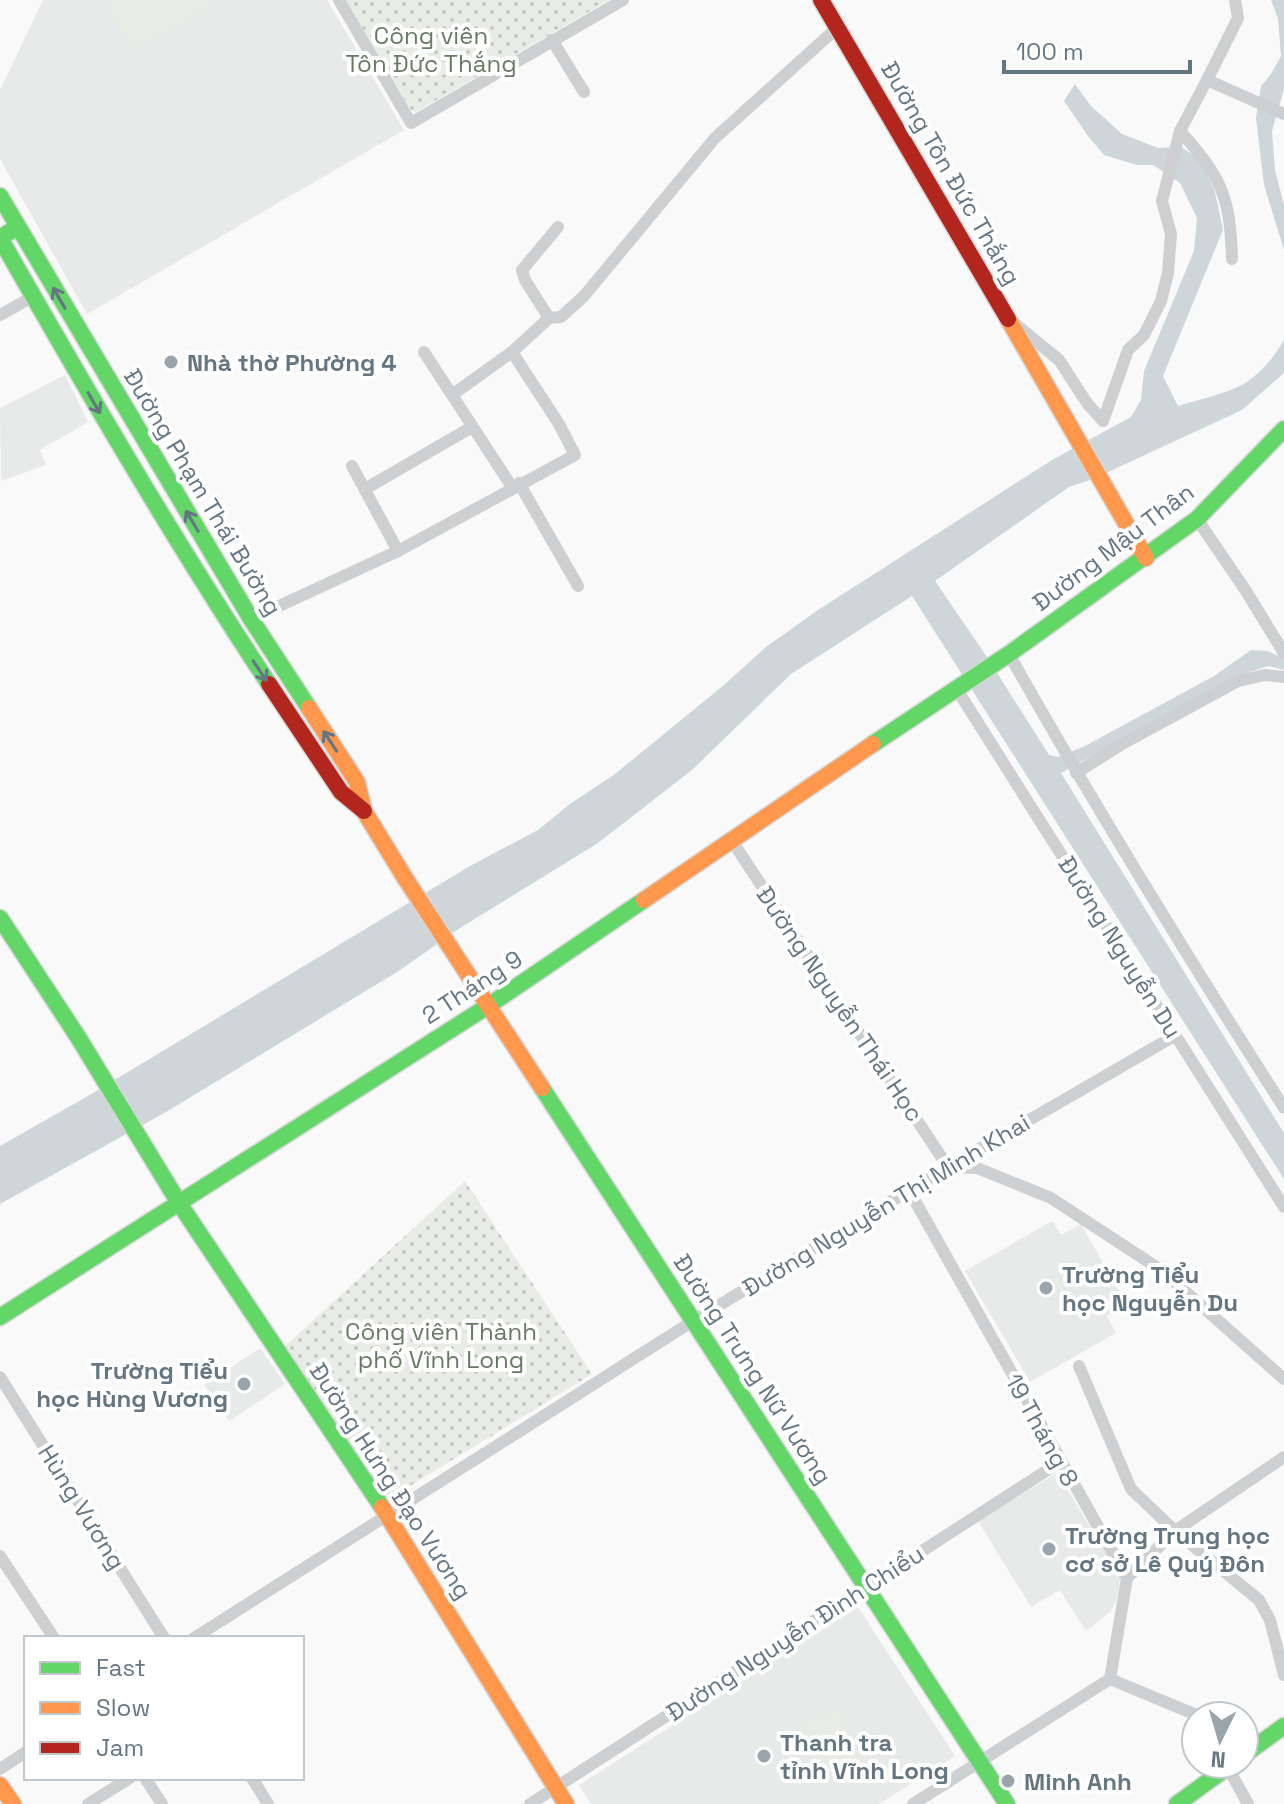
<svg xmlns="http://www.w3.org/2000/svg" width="1284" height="1804" font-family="'Space Grotesk',sans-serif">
<defs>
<pattern id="green-dots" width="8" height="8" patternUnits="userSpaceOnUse" patternTransform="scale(2)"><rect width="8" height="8" fill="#e8ebe6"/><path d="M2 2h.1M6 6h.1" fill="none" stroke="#c0c3c0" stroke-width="1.8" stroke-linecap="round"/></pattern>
</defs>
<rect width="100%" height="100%" fill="#f9f9f9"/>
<g fill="#e8e9e9">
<path d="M43,0H327L404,130L87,314L0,159V90Z"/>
<path d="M65,375L88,422L40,450L46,465L1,481L0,408Z"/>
<path d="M1052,1221L1061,1235L1081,1224L1127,1305L1107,1316L1116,1333L1030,1382L965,1271Z"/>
<path d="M260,1348L285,1384L229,1421L204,1385Z"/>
<path d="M1057,1473L1121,1576L1116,1601L1110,1612L1086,1631L1060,1590L1031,1607L978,1521Z"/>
<path d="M858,1607L955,1756L879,1804H591L579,1785Z"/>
</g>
<g fill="url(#green-dots)">
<path d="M346,0H609L416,112L411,110Z"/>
<path d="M465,1181L592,1374L387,1500L283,1348Z"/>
</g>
<g fill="#e8ebe6">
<path d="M103,0H221L133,51Z"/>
<path d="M837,1709L865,1769L832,1785L803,1725Z"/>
</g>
<g fill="#ced6d9">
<path d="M1271,0H1284V89L1272,131L1275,170L1284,205V250L1264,185L1256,118L1261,86L1271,74L1281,56L1278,19Z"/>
<path d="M1075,84L1091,106L1122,134L1158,148L1181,147L1202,161L1215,192L1223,230L1163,376L1178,406C1232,390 1253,391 1284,340V373L1242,410L1093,479L1069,487L935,581L989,660L1049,755L1058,757L1085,746L1214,676L1251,650L1267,651L1284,658V670L1268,666L1238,676L1061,773L1284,1133V1179L912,596L791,674L692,770L598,843L460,928L397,972L166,1112L0,1204V1146L88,1096L470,866L538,830L570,804L615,774L724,685L766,647L818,610L1052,460L1131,417L1141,400L1144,371L1194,251L1197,218L1180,183L1153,165H1137L1104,155L1088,136L1064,101Z"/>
</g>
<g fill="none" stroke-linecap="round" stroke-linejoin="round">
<g stroke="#d5d6d7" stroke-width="19">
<g id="fast">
<path d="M0,196L251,619L309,708"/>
<path d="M17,227L0,238C86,389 173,539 269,684"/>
<path d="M873,744L1009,654L1197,519L1284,429"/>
<path d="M0,918L78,1037L179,1203L382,1507"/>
<path d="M542,1088L1007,1804"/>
<path d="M0,1317L488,1006L644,900"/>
<path d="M1244,1755L1284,1726"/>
<path d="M1177,1804L1232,1764"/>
</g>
</g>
<g stroke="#d5d6d7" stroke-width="19">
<g id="slow">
<path d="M1008,319L1146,558"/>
<path d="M309,708L357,782L364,811L405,878L542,1088"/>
<path d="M644,900L873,744"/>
<path d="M382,1507L566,1804"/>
<path d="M0,1785L13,1804"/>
</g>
</g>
<g stroke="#d5d6d7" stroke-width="19">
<g id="jam">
<path d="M821,0L1008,319"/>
<path d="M269,684L341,792L364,811"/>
</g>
</g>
<g stroke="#cecfd0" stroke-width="12">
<path d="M339,0L411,123L623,0"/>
<path d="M552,40L584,92"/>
<path d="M1207,80L1238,18L1235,0"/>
<path d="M1180,131C1222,178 1230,196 1232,259"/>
<path d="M0,315L34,296"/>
<path d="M549,318L525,280L522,270L558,227"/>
<path d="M1014,323L1059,360L1087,403L1103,421L1128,350L1144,335L1161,301L1168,273L1171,234L1162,201L1180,131L1207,80L1284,114"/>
<path d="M424,352L512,487"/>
<path d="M452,395L512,352"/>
<path d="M352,466L398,551"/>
<path d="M519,483L578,586"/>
<path d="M365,489L472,427"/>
<path d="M1197,519L1246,591L1284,653"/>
<path d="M251,619L398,551L575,455L559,424L512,352L549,318L561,317L584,296L715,138L837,28"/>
<path d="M1009,654C1096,809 1189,959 1284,1108"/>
<path d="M956,688L1284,1207"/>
<path d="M1076,773L1124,743L1238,681L1265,675L1284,677"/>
<path d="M732,841L948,1167L977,1168L1051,1198L1161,1270L1284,1379"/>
<path d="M910,1192L1127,1578L1110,1679"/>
<path d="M1079,1366L1131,1489L1175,1531L1259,1600L1270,1620L1284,1675"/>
<path d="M0,1377L164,1638"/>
<path d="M0,1556L54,1638"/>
<path d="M1127,1578L1175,1531L1284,1457"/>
<path d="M194,1638L693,1321L948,1167L1176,1035"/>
<path d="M1110,1679L1199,1716"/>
<path d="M1226,1764L1248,1804"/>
<path d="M0,1769L26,1752"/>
<path d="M145,1778L162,1804"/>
<path d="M252,1778L268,1804"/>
<path d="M88,1804L130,1778"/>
<path d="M530,1804L1060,1462"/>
<path d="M913,1804L1110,1679"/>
</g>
<use href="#fast" stroke="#63d668" stroke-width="16"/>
<use href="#slow" stroke="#ff974d" stroke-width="16"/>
<use href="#jam" stroke="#b3261e" stroke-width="16"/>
</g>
<defs><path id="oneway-shaft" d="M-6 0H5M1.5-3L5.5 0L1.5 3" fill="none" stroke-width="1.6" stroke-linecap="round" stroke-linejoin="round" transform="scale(2)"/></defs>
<g stroke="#657683">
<use href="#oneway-shaft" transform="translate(59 298) rotate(-120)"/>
<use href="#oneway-shaft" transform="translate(94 403) rotate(60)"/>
<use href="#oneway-shaft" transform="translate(192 521) rotate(-121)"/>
<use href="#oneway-shaft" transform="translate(260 671) rotate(56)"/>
<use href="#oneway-shaft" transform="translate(330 741) rotate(-123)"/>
</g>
<g fill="#99a4ac" stroke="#fff" stroke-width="3">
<circle cx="171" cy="362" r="8"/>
<circle cx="1046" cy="1288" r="8"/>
<circle cx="244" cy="1384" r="8"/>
<circle cx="1049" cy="1549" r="8"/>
<circle cx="764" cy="1756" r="8"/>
<circle cx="1008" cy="1781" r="8"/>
</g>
<g text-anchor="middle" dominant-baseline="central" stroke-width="8" stroke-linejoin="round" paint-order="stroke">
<g font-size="24" fill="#687a64" stroke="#fff">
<text x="431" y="35">Công viên<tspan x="431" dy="28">Tôn Đức Thắng</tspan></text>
<text x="441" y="1331">Công viên Thành<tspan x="441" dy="28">phố Vĩnh Long</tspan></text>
</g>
<g font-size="24" fill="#657683" stroke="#fff">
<text transform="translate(951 173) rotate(60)">Đường Tôn Đức Thắng</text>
<text transform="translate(203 492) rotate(59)">Đường Phạm Thái Bường</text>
<text transform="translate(1113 547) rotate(-37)">Đường Mậu Thân</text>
<text transform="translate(1120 947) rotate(58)">Đường Nguyễn Du</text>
<text transform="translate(472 987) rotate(-33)">2 Tháng 9</text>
<text transform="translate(840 1004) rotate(56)">Đường Nguyễn Thái Học</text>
<text transform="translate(886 1205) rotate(-31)">Đường Nguyễn Thị Minh Khai</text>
<text transform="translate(753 1369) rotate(57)">Đường Trưng Nữ Vương</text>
<text transform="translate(1042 1430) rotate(61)">19 Tháng 8</text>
<text transform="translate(391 1481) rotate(57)">Đường Hưng Đạo Vương</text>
<text transform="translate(82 1507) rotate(58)">Hùng Vương</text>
<text transform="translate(795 1633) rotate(-33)">Đường Nguyễn Đình Chiểu</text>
</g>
<g font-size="24" font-weight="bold" fill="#657683" stroke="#fff" text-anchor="start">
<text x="187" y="362">Nhà thờ Phường 4</text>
<text x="1062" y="1274">Trường Tiểu<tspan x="1062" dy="28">học Nguyễn Du</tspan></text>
<text x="228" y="1370" text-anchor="end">Trường Tiểu<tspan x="228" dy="28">học Hùng Vương</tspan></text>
<text x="1065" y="1535">Trường Trung học<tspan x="1065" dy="28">cơ sở Lê Quý Đôn</tspan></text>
<text x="780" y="1742">Thanh tra<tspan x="780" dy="28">tỉnh Vĩnh Long</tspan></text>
<text x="1024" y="1781">Minh Anh</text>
</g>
</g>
<rect x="24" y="1636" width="280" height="144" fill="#ffffff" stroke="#c1c8cd" stroke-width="2"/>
<rect x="40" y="1662" width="40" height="12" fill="#63d668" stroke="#c1c8cd" stroke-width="2"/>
<text x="96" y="1676" font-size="24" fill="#657683">Fast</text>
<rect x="40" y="1702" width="40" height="12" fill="#ff974d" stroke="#c1c8cd" stroke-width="2"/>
<text x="96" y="1716" font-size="24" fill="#657683">Slow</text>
<rect x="40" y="1742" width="40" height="12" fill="#b3261e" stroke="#c1c8cd" stroke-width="2"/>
<text x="96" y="1756" font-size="24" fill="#657683">Jam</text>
<g transform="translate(1220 1740) rotate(185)"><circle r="38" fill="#ffffff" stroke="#c1c8cd" stroke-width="2"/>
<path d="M0-6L14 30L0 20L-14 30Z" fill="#99a4ac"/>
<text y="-12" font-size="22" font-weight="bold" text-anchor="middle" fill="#657683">N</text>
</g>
<path d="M1004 60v12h186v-12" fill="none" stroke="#657683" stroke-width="4"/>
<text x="1016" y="60" font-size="24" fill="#657683" stroke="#ffffff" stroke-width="6" paint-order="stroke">100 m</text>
</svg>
